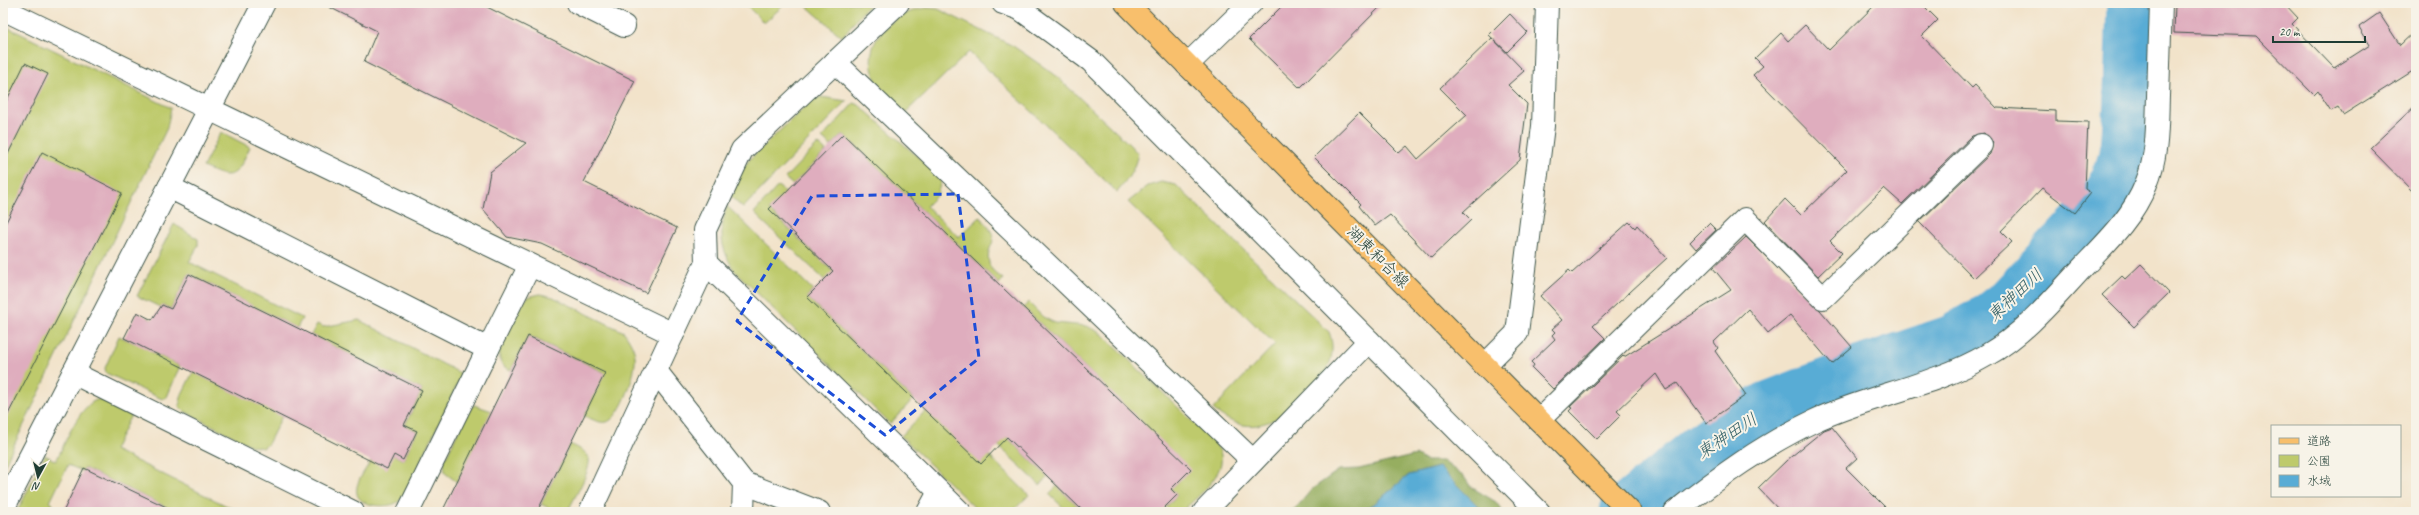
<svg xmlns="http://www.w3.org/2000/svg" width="2419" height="515" font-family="Caveat,'Klee One',sans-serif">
<rect width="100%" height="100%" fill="#f7f3e8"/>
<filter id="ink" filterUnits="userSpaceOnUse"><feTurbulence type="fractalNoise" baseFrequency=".025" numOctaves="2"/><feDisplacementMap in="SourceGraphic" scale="8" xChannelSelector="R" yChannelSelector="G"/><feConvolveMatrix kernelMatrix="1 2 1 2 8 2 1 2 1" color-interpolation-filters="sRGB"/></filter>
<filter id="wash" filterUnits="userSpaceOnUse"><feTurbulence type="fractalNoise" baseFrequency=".012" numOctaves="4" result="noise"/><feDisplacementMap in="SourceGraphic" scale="16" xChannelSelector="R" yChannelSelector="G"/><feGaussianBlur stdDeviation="0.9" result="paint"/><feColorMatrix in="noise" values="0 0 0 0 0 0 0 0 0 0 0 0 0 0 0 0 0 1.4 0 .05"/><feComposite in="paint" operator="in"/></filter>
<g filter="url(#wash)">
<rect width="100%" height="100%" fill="#f2e3ca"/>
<g fill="#beca6c" stroke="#6e8450">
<path d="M744,3H786L764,23Z"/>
<path d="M803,3H870L842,37Z"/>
<path d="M927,8L938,9L1013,46L1054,74L1130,145L1138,154C1134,170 1128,180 1117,192L969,52L905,113C894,101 877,89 873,72C863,38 896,11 927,8Z"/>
<path d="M3,25L171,108L167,128L3,468Z"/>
<path d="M821,97L847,101L743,208L731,197L740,172L750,159L812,100Z"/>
<path d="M854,103L859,105L935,172L941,181L937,195L926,206L959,237L980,217C1006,244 984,242 989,263C990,270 998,275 1003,279L999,284L843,134L831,146L822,138Z"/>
<path d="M221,132L250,147C236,176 235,182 203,167Z"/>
<path d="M818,144L826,151L793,185L785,178Z"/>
<path d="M1161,182L1176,185L1329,332C1334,344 1333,359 1326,371C1320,380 1290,409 1280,416C1273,421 1266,423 1257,425C1241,428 1224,419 1213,409L1275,344L1128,202L1148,186Z"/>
<path d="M778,186L786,193L769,210L936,370L930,380L754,213Z"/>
<path d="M727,206L813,290L807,297L913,399L890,424L733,269C720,245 719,233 727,206Z"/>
<path d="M174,224L198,239V246L189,262L302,318L297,328L189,274L171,309L162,305L160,307L137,296Z"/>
<path d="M540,294L553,297L624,332C629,339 634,347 635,356C637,371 622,417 607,422C600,424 590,418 584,416L604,372L529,336L511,370C502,367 500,363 499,353L521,304L528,297Z"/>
<path d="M1028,302L1043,317L1055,323L1087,326L1102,334L1216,444C1217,447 1221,452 1221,455C1225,476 1194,500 1181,512H1171L1166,507L1177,495L1171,489L1190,469L1024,308Z"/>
<path d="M148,317L153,321L158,335L150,351L180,366L167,397L162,399L106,373L105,368L119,336L135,343Z"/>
<path d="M359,320L462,374L405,495C402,497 399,502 396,503C387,508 360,507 357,494C354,484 366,469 371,461L394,455L403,460L417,431L405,425L422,390L311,335L317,324L323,327Z"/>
<path d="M193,372L282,416L268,444L263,448L252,446L184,411L179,406L182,394Z"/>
<path d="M954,386L1048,477L1040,485L946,396Z"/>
<path d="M100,399L132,413L114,450L239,512H177L84,468L82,471L68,465L50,502L53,504L49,512H17L45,455L56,461C65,444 80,402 100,399Z"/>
<path d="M934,402L1029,495L1012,512H979L901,436Z"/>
<path d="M474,405L492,411L457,482L445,473L444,461L470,408Z"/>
<path d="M570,444C576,447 584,450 588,456C594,466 575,496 570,507C560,515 551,509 541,504Z"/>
<path d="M1057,486L1084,512H1068L1049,494Z"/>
</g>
<path fill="#96ae60" stroke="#5a764a" d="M1416,455L1425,461H1443L1464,477L1471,487L1496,502L1503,512H1484L1439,467L1409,475L1375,503L1359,512H1288L1296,508L1312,489L1339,470L1359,469Z"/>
<path fill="#59acd5" stroke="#3c7484" d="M1439,467L1484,512H1359L1375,503L1409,475Z"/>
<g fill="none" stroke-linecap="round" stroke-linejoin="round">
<path stroke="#59acd5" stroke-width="55" d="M1627,512L1702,450L1734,428L1768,409L1853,376L1953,342L1993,318L2011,304L2093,217L2109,196L2121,173L2128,149L2130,121L2134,3"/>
</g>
<g id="blocks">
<g fill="#dfadbe">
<path d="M321,3H479L635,81L584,182L677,228L646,293L542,244L507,237L483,209L490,172L526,143L364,62L377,31Z"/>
<path d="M1285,3H1384L1300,88L1249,39Z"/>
<path d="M1877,3H1921L1938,20L1922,36L1972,88L1975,85L1997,108L2056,111V121L2088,122L2085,189L2091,193L2075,213L2042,188L2001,231L2012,242L1974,278L1919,222L1990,154L1993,142L1984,133L1972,136L1902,204L1884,188L1830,241L1842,253L1818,276L1765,221L1785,199L1801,215L1847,170L1753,75L1763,66L1755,58L1781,33L1788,41L1805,25L1829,50Z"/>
<path d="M2175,3H2284L2298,18L2292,24L2334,68L2370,45L2359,27L2379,13L2400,45L2416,30V69L2343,115L2338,107L2331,111L2318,91L2314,95L2256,36L2174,33Z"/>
<path d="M1510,14L1527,32L1507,52L1489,35Z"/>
<path d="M1492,38L1524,71L1508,85L1527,104L1520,160L1463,212L1471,220L1431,258L1390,215L1375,226L1359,206L1361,204L1314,157L1359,113L1399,153L1407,146L1418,159L1467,115L1440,88Z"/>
<path d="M25,63L48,74L3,164V108Z"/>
<path d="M2416,105V195L2370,148Z"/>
<path d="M843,134L1191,469L1171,489L1177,495L1160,512H1084L1007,437L981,464L807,297L833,271L769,209Z"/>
<path d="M42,152L122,193L3,424V228Z"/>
<path d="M1629,222L1635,228L1637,225L1667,258L1593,326L1605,338L1553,389L1532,368L1534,365L1531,362L1555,339L1552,335L1555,332L1552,329L1562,320L1540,296L1569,270L1572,273Z"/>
<path d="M1709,223L1716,230L1696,249L1690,242Z"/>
<path d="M1746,237L1820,310L1852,347L1832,364L1790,315L1768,333L1748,309L1714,342L1718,348L1715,351L1746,395L1706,423L1677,383L1666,390L1656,374L1617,411L1621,415L1597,439L1569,411L1572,408L1570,407L1623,356L1624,357L1731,290L1713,268Z"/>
<path d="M2141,264L2169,293L2134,327L2102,295L2122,276L2125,279Z"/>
<path d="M189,274L422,390L404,425L417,431L403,460L394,455L387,469L124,338L137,312L152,320L162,305L171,309Z"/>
<path d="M528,336L605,373L541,504L537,512H442Z"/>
<path d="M1832,427L1857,458L1846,468L1890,512H1781L1758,488L1787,460L1824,430Z"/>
<path d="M84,468L177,512H63Z"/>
</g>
</g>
</g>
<g filter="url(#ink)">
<use href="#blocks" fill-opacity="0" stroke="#3f564a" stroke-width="1"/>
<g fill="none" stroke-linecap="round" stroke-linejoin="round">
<g stroke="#3f564a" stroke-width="24">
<g id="minor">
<path d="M578,3L624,26"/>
<path d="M1003,3L1020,9L1091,61L1539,512"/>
<path d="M3,9L673,334"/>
<path d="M835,62L1253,461"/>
<path d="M1187,65L1251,3"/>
<path d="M169,187L488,349L408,512"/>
<path d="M706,263L960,512"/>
<path d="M488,349L530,265"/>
<path d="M1485,365L1517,333L1543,126L1547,3"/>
<path d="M656,371L744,483L743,512"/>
<path d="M73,373L353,512"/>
<path d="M1539,420L1745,219L1823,298L1981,145"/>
<path d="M744,483L819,512"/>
<path d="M3,509L264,3"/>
<path d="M590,512L706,263L705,230L742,150L898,3"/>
<path d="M928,512L939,492"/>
<path d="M1204,512L1369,341"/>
<path d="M1675,512C1719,477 1763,445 1814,421C1870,395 1934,386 1987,355C2026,333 2054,298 2084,266C2108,241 2133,217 2146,184C2158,156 2157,125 2158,96C2159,65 2160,34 2161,3"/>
</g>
</g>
<g stroke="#3f564a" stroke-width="24">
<path id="major" d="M1126,3L1630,512"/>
</g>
<use href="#minor" stroke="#fff" stroke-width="22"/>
<use href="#major" stroke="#f8bf6c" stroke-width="22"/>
</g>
</g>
<path fill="none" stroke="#1d4ed8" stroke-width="3" stroke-dasharray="8 5" stroke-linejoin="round" d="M958,194L979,358L885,435L737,321L812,196Z"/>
<g text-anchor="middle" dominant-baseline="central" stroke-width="4" stroke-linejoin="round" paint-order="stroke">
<g font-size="16" fill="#1f3d34" stroke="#f7f3e8">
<text transform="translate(1378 257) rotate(45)">湖東和合線</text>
</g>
<g font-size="17" font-style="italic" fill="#305e64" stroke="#f7f3e8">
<text transform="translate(2015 295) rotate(-43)">東神田川</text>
<text transform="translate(1727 436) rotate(-33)">東神田川</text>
</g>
</g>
<rect width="2419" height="515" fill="none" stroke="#f7f3e8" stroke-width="16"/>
<rect x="2271" y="425" width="130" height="72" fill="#f7f3e8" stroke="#a1aaa0"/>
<rect x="2279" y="438" width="20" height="6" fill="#f8bf6c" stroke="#a1aaa0"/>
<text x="2307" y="445" font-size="12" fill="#1f3d34">道路</text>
<rect x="2279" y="455" width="20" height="12" fill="#beca6c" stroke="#a1aaa0"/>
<text x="2307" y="465" font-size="12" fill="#1f3d34">公園</text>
<rect x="2279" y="475" width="20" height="12" fill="#59acd5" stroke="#a1aaa0"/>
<text x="2307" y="485" font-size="12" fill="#1f3d34">水域</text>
<g transform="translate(38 477) rotate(187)" stroke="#f7f3e8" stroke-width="3" paint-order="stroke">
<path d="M0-3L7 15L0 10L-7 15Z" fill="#1f3d34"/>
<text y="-6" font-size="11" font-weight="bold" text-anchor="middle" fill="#1f3d34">N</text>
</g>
<path d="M2273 36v6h92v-6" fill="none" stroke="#1f3d34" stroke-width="2"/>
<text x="2279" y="36" font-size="12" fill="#1f3d34" stroke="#f7f3e8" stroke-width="3" paint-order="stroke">20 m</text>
</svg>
